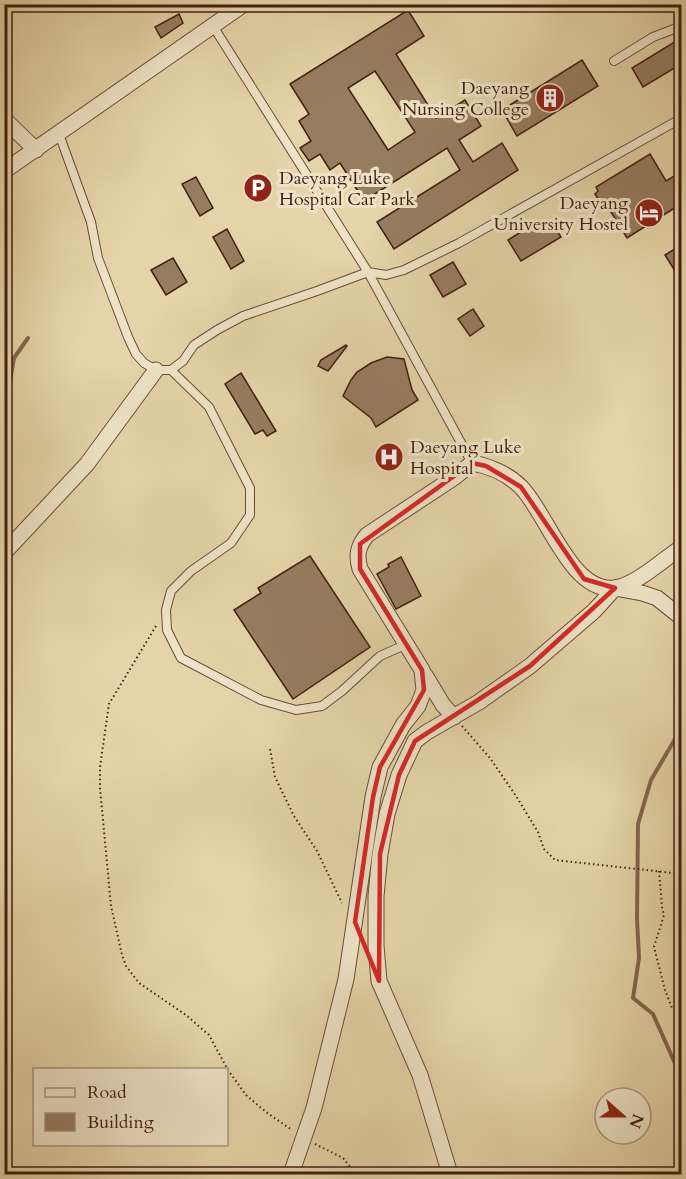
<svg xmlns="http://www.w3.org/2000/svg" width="686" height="1179" font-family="Cardo,serif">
<rect width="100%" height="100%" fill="#e5d4a9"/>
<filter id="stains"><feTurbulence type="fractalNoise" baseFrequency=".00333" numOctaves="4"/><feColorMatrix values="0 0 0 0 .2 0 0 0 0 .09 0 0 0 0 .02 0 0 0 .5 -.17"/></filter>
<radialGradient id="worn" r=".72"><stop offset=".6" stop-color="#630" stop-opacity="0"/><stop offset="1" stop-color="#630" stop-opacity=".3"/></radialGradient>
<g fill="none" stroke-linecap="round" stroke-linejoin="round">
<g stroke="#83664d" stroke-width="4">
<path d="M4,417L14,358L28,338"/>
<path d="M682,733L675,739L651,780L638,824L637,919L639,958L633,998L653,1014L682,1079"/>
</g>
</g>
<g fill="#977d60" stroke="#421e10" stroke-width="1.5" fill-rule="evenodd">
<path d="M408,10L424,36L396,54L436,118L465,100L481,126L459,140L473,162L502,143L518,170L394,249L377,222L460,170L447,148L364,201L340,163L330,170L320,154L309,161L300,148L311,141L299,121L309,114L290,84ZM375,71L415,132L388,150L348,88Z"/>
<path d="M179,14L183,23L161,38L155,27Z"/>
<path d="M681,38V64L643,87L632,68Z"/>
<path d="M582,60L598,86L517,136L502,110Z"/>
<path d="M650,154L666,181L681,172V204L627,238L603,199L600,202L595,194L598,191L596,187Z"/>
<path d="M196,177L213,208L200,216L182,184Z"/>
<path d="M537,222L542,229L552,222L561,237L521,261L508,240Z"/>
<path d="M227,229L244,261L231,269L213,237Z"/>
<path d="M681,245V267L675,271L665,255Z"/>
<path d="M173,258L187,282L166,295L151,270Z"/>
<path d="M453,262L466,284L443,297L430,275Z"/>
<path d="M473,309L484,326L470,336L458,319Z"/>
<path d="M346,345L347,346L328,371L318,366L321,360Z"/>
<path d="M387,357L404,359L412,390L418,400L376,427L371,418L343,396L351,380L357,372L371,363Z"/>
<path d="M241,373L276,431L267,436L263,430L255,434L225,384Z"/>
<path d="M310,556L370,647L293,699L234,610L261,593L258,588Z"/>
<path d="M401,557L421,596L396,609L377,574L389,567L388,564Z"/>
</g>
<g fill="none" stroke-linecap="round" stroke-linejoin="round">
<g stroke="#6b4c36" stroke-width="10">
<g id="service">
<path d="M213,26L368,272L386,275L404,270L459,243L682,118"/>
<path d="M614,61L653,37L682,26"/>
<path d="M59,134L91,222L98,258L128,337L136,354L144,363L156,370H171L183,361L194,345L217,330L243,316L317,291L368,272L472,463"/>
<path d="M171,370L209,407L250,488V515L231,543L191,571L171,591L166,610L167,630L181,658L261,700L296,710L322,706L342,691L380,656L407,644"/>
</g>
</g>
<g stroke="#6b4c36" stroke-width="17">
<g id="minor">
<path d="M4,119L36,150"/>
<path d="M4,171L244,4"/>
<path d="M4,553L87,464L156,370"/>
<path d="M425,675L443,705L454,717"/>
<path d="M291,1174L314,1108L346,979L373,797L380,767L403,725L418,706L424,690L422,670L360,569C356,555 358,546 367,535L455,477L472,463C489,466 508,474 521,487C547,513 571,594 615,588C636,585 664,559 682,547"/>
<path d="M450,1174L420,1075L379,981L376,946V896L380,854L387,814L399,775L415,741L427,732L479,702L530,666L594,611L615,588L642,593L657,598L682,618"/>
</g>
</g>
<g stroke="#421e10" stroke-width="2" stroke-dasharray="1.5 3" stroke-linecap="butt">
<path d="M156,626L109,704L100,767V788L111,906L122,955L126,966L139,983L186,1015L209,1035L228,1070L246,1095L266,1112L292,1130"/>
<path d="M462,726L490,758L516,796L538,832L544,849L555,860L682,874"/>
<path d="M270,749L275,777L294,816L317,851L342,903"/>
<path d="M659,871L662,907L664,915L654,947L665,990L672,1008L682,1016"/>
<path d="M315,1144L343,1158L356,1174"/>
</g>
<use href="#service" stroke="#eee3c7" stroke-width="8"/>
<use href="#minor" stroke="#eee3c7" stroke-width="15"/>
</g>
<path fill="none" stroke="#d62828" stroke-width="4.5" stroke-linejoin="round" d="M472,463L486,466L521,487L584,579L615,588L530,666L415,741L399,775L380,854L379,981L355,922L373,797L380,767L424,690L422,670L360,569V544Z"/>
<defs>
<g id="building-disc" transform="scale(1.5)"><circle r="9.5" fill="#8f2418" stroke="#eee3c7"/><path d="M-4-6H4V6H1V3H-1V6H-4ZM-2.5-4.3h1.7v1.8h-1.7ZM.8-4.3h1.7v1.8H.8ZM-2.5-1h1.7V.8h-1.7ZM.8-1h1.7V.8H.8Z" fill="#fff"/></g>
<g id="parking-disc" transform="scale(1.5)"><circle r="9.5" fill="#8f2418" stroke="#eee3c7"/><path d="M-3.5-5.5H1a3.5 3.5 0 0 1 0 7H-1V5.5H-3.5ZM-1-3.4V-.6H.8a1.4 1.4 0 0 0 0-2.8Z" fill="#fff"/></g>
<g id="hotel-disc" transform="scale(1.5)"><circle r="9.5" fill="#8f2418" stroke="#eee3c7"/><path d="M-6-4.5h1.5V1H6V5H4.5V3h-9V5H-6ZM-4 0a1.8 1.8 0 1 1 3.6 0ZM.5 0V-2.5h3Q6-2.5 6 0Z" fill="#fff"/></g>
<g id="hospital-disc" transform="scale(1.5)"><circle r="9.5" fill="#8f2418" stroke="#eee3c7"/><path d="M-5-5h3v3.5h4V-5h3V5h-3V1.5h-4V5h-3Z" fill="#fff"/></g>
</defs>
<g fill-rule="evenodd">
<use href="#building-disc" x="550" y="98"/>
<use href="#parking-disc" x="258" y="188"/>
<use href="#hotel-disc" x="649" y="213"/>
<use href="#hospital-disc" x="389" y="457"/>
</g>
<g text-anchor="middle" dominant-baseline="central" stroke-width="6" stroke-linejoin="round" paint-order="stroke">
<g font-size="18" fill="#421e10" stroke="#eee3c7" text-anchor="end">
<text x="529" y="88">Daeyang<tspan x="529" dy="21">Nursing College</tspan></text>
<text x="279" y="178" text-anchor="start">Daeyang Luke<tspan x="279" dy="21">Hospital Car Park</tspan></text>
<text x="628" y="203">Daeyang<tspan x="628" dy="21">University Hostel</tspan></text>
<text x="410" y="447" text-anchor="start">Daeyang Luke<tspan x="410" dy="21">Hospital</tspan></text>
</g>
</g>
<rect width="686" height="1179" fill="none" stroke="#e5d4a9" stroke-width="24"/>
<rect x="6" y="6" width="674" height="1167" fill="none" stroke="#421e10" stroke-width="3"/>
<rect x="12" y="12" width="662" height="1155" fill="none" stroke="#421e10" stroke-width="1.5"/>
<rect x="33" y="1068" width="195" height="78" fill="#eee3c7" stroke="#a9947e" stroke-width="1.5"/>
<rect x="45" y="1088" width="30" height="9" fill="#eee3c7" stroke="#a9947e" stroke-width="1.5"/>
<text x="87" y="1098" font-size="18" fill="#421e10">Road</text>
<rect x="45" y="1113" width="30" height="18" fill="#977d60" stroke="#a9947e" stroke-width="1.5"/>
<text x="87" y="1128" font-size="18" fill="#421e10">Building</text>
<g transform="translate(623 1116) rotate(111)"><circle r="28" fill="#eee3c7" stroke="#a9947e" stroke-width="1.5"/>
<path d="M0-4.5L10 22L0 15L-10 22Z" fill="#8f2418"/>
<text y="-9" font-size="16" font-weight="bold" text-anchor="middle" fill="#421e10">N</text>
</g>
<rect width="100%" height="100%" filter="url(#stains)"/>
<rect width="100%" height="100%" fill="url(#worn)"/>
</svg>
